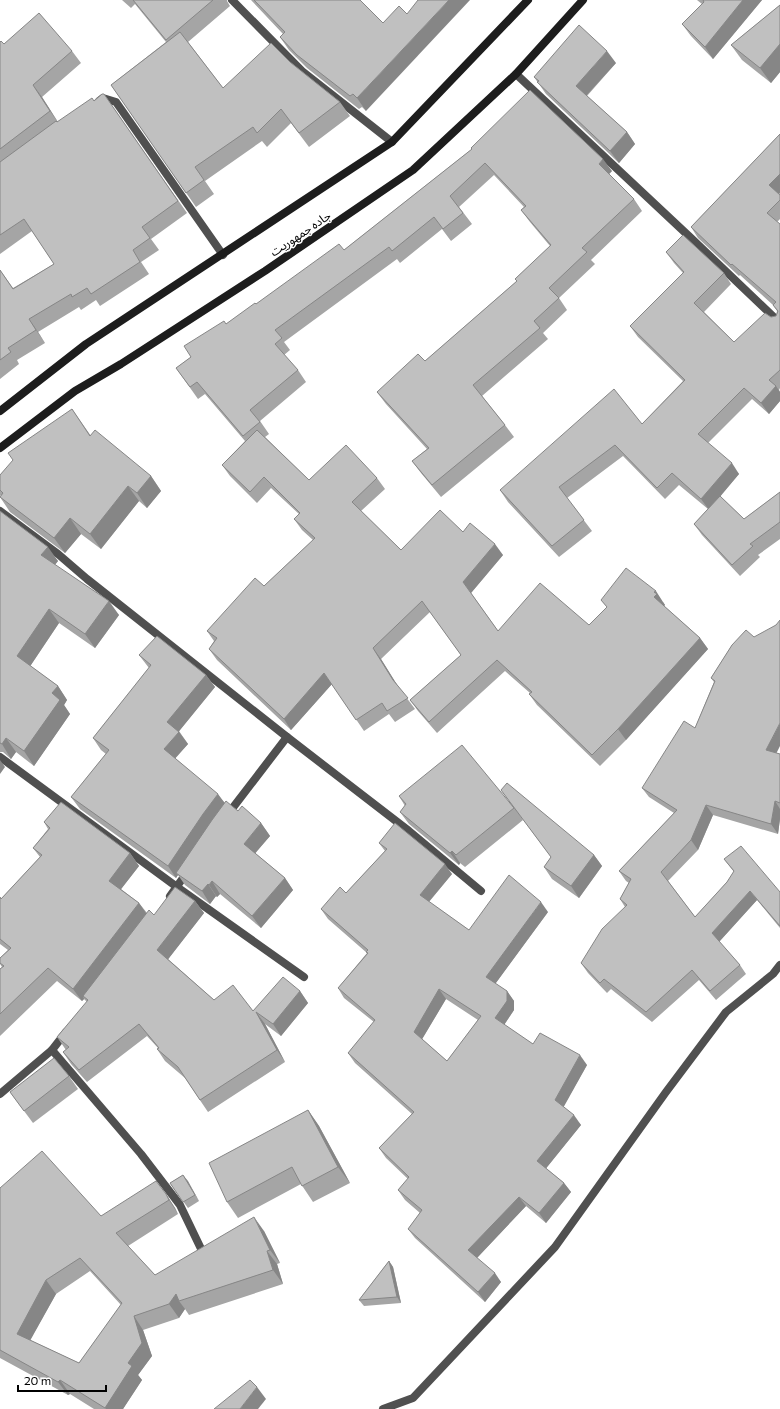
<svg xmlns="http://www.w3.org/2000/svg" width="780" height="1409" font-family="Commissioner,'Noto Sans Arabic',sans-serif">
<rect width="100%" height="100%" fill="#fff"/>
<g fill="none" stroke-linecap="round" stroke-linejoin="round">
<g stroke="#505050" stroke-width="8">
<path d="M232,0L303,72L392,142"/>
<path d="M516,74L692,239L780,323"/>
<path d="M99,101L103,98L116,102L223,255"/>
<path d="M0,511L58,554L87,579L287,737L409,831L481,891"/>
<path d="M0,757L177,887L304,977"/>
<path d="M228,814L287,737"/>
<path d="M170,896L188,871"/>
<path d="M52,1050L141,1154L180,1205L204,1255"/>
<path d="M0,1094L52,1050L66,1032"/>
<path d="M383,1409L413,1398L555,1247L666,1092L726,1012L773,974L780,965"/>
</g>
<g stroke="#1d1d1d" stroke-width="8">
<path d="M0,411L86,344L392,142L528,0"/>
<path d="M0,448L75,391L121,364L265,271L413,170L516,74L583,0"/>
</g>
</g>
<g fill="#a5a5a5" fill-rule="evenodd">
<path d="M122,0H227V1L230,6L188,42L223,88L290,62L340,102L350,116L309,147L291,123L267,147L262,141L205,181L214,194L196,207L111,85L166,42L135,4L131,8Z"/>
<path d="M251,0H360L366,111L362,107L359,109L307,68L289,50L280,37L283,34Z"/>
<path d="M697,0H762L713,59L691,36L682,24L702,4Z"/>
<path d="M780,5V72L771,83L742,60L731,45Z"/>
<path d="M0,42L4,44L72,51L81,63L42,97L58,122L104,94L187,213L151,239L159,250L141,262L149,274L100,306L96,300L81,310L79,307L38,332L45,343L17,360L19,364L0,379V270L13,288L54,264L32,231L0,254Z"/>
<path d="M616,63L587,96L627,132L635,144L619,163L546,94L534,77Z"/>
<path d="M780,134V193L779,194L780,195V219L777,222L780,224V388L779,390L780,392V401L769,414L752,399L708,443L739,474L720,496L744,519L780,492V539L758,555L760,557L740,576L702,535L694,524L708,509L679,485L665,499L623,456L567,498L592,531L559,557L508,502L500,490L642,424L683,381L638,337L630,326L683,273L674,263L666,252L724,273L731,284L704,312L734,342L771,317L776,316L777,311L773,305L740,275L739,276L698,238L691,227Z"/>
<path d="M472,149L612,171L609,174L634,199L642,211L591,260L595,264L559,298L567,310L543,333L548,339L482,396L505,425L514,437L441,497L421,473L412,461L427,449L386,404L377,392L425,361L517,281L515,279L550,246L530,222L521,210L524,207L494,175L459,207L472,224L451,241L442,229L400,263L397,259L284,342L290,350L284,355L298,370L306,382L260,421L269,434L265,437L309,480L377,478L385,489L361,511L401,550L463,532L503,555L471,593L498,631L589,625L607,607L601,600L663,602L665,605L664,606L700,638L708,649L626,740L600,766L537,705L529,694L530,693L505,671L437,733L418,711L410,700L461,655L430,612L381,659L397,685L415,709L395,722L389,714L364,731L332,684L291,730L217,660L209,649L214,641L207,631L264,586L313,540L302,530L294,519L299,514L271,488L257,503L230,476L222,465L245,441L205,394L198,399L176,368L191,357L226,324L256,304L344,250Z"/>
<path d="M72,409L91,436L151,476L161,491L147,508L139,501L101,549L81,534L65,553L10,512L0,497L1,496L0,495V475Z"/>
<path d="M0,511L58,561L55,565L119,615L95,648L59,623L30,666L58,686L67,700L64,705L70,714L34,766L16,752L11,759L3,752H0Z"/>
<path d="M732,645L776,753L780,754V819L778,834L713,815L698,850L668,881L695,917L727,882L734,872L724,859L780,892V928L757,900L719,942L740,965L746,974L716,1000L699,980L652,1022L611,989L607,993L588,973L581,963L625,907L620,899L629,883L626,881L619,871L674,813L649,797L642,788L695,728L714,682L711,678Z"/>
<path d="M139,655L206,675L215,687L179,731L188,744L175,758L225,803L261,823L270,836L255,853L285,878L293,890L261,928L220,894L217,897L216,896L210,904L185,885L178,875L176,878L80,809L71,797L106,754L101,750L93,738L149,668Z"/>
<path d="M501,790L594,855L602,866L579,898L552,879L544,867L551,857L519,814L523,820L465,867L460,863L459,865L409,824L400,812L405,806L399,796L510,802Z"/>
<path d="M44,822L130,853L139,866L121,889L139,903L147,913L154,915L195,901L204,913L168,959L214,1000L253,1011L300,991L308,1003L281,1036L265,1024L285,1062L208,1112L185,1078L165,1061L157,1049L158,1048L147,1036L87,1082L71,1064L63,1052L66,1050L57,1037L87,1002L84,999L82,1001L57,981L0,1036V969L2,967L0,964V958L8,950L0,944V897L1,899L40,857L33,848L48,829Z"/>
<path d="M379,843L452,874L429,902L469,930L548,912L495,984L507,991L514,1001V1010L504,1025L533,1044L587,1065L563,1107L581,1125L546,1168L564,1183L571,1192L546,1223L526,1206L477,1258L501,1282L485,1302L415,1238L408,1229L420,1213L405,1200L398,1190L408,1179L386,1158L379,1148L412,1114L355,1063L348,1053L374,1022L344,998L338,988L367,953L328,919L321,909L346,893L385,851ZM446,999L478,1020L447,1061L422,1039Z"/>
<path d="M69,1076L78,1089L33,1123L10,1092Z"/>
<path d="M308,1110L319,1126L350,1183L313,1202L301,1184L238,1218L227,1202Z"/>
<path d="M183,1175L199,1201L188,1208L170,1183Z"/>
<path d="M0,1188L101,1216L166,1194L175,1208L178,1214L128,1246L155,1275L264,1231L280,1263L277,1264L283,1284L189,1315L185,1309L179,1318L143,1330L152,1356L138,1375L142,1380L123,1409H94L70,1394L68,1395L0,1358ZM90,1271L121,1305L79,1363L30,1340L56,1294Z"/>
<path d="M389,1261L393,1267L401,1303L364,1306L359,1300Z"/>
</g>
<g fill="#868686">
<path d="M449,0H470L366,111L357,98Z"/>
<path d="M743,0H762L713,59L705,47Z"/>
<path d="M780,44V72L771,83L760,68Z"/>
<path d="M607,51L616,63L584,98L576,86Z"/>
<path d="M33,85L42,97L59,124L50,111Z"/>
<path d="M627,132L635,144L619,163L610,151Z"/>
<path d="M603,159L612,171L607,176L599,164Z"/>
<path d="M780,174V193L777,196L769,185Z"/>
<path d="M29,319L38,332L45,343L36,330Z"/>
<path d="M776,386L780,392V401L769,414L761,403Z"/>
<path d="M732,463L739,474L709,510L701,499Z"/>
<path d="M151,476L161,491L147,508L137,493Z"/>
<path d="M128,486L139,501L101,549L90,534Z"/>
<path d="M70,518L81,534L65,553L54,538Z"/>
<path d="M495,544L503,555L471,593L463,582Z"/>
<path d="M48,547L58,561L51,569L41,555Z"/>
<path d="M656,591L663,602L665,605L662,608L654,597V592Z"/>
<path d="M109,601L119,615L95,648L85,634Z"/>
<path d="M49,609L59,623L27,671L17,656Z"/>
<path d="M700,638L708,649L626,740L618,729Z"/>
<path d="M373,648L381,659L401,691L393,680Z"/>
<path d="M324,673L332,684L291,730L284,719Z"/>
<path d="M206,675L215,687L176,735L167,722Z"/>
<path d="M58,686L67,700L64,705L70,714L34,766L24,751L52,693Z"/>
<path d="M780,723V746L773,760L766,750Z"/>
<path d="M179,732L188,744L173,761L164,749Z"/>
<path d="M6,738L16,752L11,759L2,744Z"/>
<path d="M0,760L5,767L0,774Z"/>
<path d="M218,794L227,806L176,873L178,875L176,878L168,866L203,814Z"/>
<path d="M775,801L780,809V819L778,834L771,824Z"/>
<path d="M706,805L713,815L698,850L691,840Z"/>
<path d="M261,823L270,836L253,856L244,844Z"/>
<path d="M452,851L460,863L459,865L450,853Z"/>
<path d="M130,853L139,866L118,893L109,881Z"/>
<path d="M594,855L602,866L579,898L571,886Z"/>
<path d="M445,864L452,874L426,905L420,895Z"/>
<path d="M285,878L293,890L261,928L252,916Z"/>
<path d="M212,881L220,894L217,897L209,885Z"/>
<path d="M208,884L216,896L210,904L202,891Z"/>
<path d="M750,891L757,900L718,943L712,933Z"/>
<path d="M195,901L204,913L166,962L157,950Z"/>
<path d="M541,902L548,912L493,987L486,977Z"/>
<path d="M139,903L148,916L83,996L84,999L82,1001L73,989Z"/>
<path d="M439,989L446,999L421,1041L414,1032Z"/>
<path d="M300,991L308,1003L281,1036L273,1024Z"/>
<path d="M507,991L514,1001V1010L502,1028L495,1018Z"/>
<path d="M256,1012L265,1024L285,1062L277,1050Z"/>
<path d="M580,1055L587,1065L562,1110L555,1100Z"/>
<path d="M308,1110L319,1126L350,1183L338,1167Z"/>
<path d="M574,1115L581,1125L544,1171L537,1161Z"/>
<path d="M183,1175L188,1181L199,1201L195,1195Z"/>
<path d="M564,1183L571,1192L546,1223L539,1213Z"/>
<path d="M166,1194L175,1208L178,1214L169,1200Z"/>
<path d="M519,1197L526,1206L475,1260L468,1250Z"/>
<path d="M254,1217L264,1231L280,1263L270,1250Z"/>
<path d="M267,1251L277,1264L283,1284L273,1270Z"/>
<path d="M389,1261L393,1267L401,1303L397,1297Z"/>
<path d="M495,1273L501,1282L485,1302L478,1292Z"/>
<path d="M46,1280L56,1294L26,1348L17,1334Z"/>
<path d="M176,1294L179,1301L185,1309L179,1318L169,1304Z"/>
<path d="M134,1316L143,1330L152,1356L138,1375L142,1380L123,1409H106L105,1408L128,1363Z"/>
<path d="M60,1380L70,1394L68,1395L58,1382Z"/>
<path d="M257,1387L266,1399L258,1409H240Z"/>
</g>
<g fill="#c0c0c0" stroke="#868686" fill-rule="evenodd">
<path d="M133,0H213L166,40Z"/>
<path d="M254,0H360L383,23L399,6L407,14L418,0H449L357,98L353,94L350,96L297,55L280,37L285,32Z"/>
<path d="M703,0H743L705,47L682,24L704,2Z"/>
<path d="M780,5V44L760,68L731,45Z"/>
<path d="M39,13L72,51L33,85L50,111L0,149V42L1,41L4,44Z"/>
<path d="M579,25L607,51L576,86L627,132L610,151L537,82L539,81L534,77Z"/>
<path d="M180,32L223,88L271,43L290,62L340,102L299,133L281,109L257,133L253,127L195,167L204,180L186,193L111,85Z"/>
<path d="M530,90L603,159L599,164L634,199L582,248L587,252L549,288L559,298L534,321L540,328L473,385L505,425L432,485L412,461L429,448L377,392L418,354L425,361L517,281L515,279L551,245L521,210L526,206L485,163L450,196L463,213L443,229L434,217L392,251L389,247L275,330L282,338L275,344L298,370L250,410L260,422L243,436L197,382L190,387L176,368L191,357L184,346L224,321L226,324L255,303L256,304L339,244L344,250L472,149L471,148Z"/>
<path d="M102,94H104L178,201L142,227L150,238L133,250L140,262L91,294L87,288L72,297L71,294L29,319L36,330L8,348L11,352L0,360V270L13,289L54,264L24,219L0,235V162L56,121L57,122L92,98L94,101Z"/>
<path d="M780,134V174L769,185L780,195V200L767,213L780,224V370L769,380L776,386L761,403L744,388L698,434L732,463L701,499L672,473L657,488L615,445L559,487L584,520L552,546L500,490L614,389L642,424L685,380L630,326L684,272L666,252L683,235L724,273L694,303L734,342L765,313L771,317L776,316L778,311L773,305L776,302L732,264L731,265L691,227Z"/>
<path d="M72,409L90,436L95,430L151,476L137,493L128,486L90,534L70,518L54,538L0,497L3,493L0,490V475L13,460L8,453Z"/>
<path d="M257,430L309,480L346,445L377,478L352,502L401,550L440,510L463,532L470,523L495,544L463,582L498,631L540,583L589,625L607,607L601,600L626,568L656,591L654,592L657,594L654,597L700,638L618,729L592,755L529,694L532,692L497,660L429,722L410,700L461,655L422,601L373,648L393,680L408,698L387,711L382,703L356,720L324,673L284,719L209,649L217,638L207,631L255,578L264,586L315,538L294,519L300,513L264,477L250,492L222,465Z"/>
<path d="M780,492V522L750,544L753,546L732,565L694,524L720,496L744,519Z"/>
<path d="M0,511L48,547L41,555L109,601L85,634L49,609L17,656L58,686L52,693L60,700L24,751L6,738L2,744L0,743Z"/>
<path d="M780,620V723L766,750L780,754V803L775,801L771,824L706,805L691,840L661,872L695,917L727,882L734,871L724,859L741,846L780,892V926L750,891L712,933L740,965L710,991L692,970L646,1012L604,979L600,983L581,963L602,929L627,905L620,899L631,879L619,871L677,810L642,788L684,721L695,728L715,681L711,678L732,645L746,630L754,637L776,625Z"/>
<path d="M157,636L206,675L167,722L179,732L164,749L218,794L203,814L168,866L71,797L109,750L93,738L151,665L139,655Z"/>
<path d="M462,745L514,808L456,855L452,851L450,853L400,812L406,804L399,796Z"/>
<path d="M507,783L594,855L571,886L544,867L551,857L501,790Z"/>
<path d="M226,801L238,811L242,806L261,823L244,844L285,878L252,916L212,881L209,885L208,884L202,891L176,873L212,820Z"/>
<path d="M61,802L130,853L109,881L139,903L73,989L48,968L0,1014V969L4,966L0,963V958L11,948L0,939V897L1,899L42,855L33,848L50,828L44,822Z"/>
<path d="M395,823L445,864L420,895L469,930L509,875L541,902L486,977L507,991V1001L495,1018L533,1044L540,1033L580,1055L555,1100L574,1115L537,1161L564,1183L539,1213L519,1197L468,1250L495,1273L478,1292L408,1229L422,1210L398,1190L409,1177L379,1148L414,1112L348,1053L375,1020L338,988L368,953L366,952L368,950L321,909L340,887L346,893L387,849L379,843ZM439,989L481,1016L447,1061L414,1032Z"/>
<path d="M175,887L195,901L157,950L214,1000L233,985L253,1011L283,977L300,991L273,1024L256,1012L277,1050L200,1100L178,1067L157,1049L159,1048L139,1024L79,1070L63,1052L69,1047L57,1037L88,1000L83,996L149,910L154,915Z"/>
<path d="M54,1058L69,1076L24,1111L10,1092Z"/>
<path d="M308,1110L338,1167L302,1186L292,1167L227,1202L209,1163Z"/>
<path d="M42,1151L101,1216L156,1181L166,1194L169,1200L116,1233L155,1275L254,1217L270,1250L267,1251L273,1270L179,1301L176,1294L169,1304L134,1316L142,1343L128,1363L132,1366L105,1408L60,1380L58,1382L0,1350V1188ZM80,1258L122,1303L79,1363L17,1334L46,1280Z"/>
<path d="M183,1175L195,1195L183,1202L170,1183Z"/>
<path d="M389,1261L397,1297L359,1300Z"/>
<path d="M250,1380L257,1387L240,1409H214Z"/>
</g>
<g text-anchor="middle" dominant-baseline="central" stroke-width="3" stroke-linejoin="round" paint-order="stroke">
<g font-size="12" fill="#000" stroke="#fff">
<text transform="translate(300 233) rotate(-34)">جاده جمهوریت</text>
</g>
</g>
<path d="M18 1385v6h88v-6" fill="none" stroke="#000000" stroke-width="2"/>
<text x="24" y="1385" font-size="12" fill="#000000" stroke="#ffffff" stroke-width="3" paint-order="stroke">20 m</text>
</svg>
